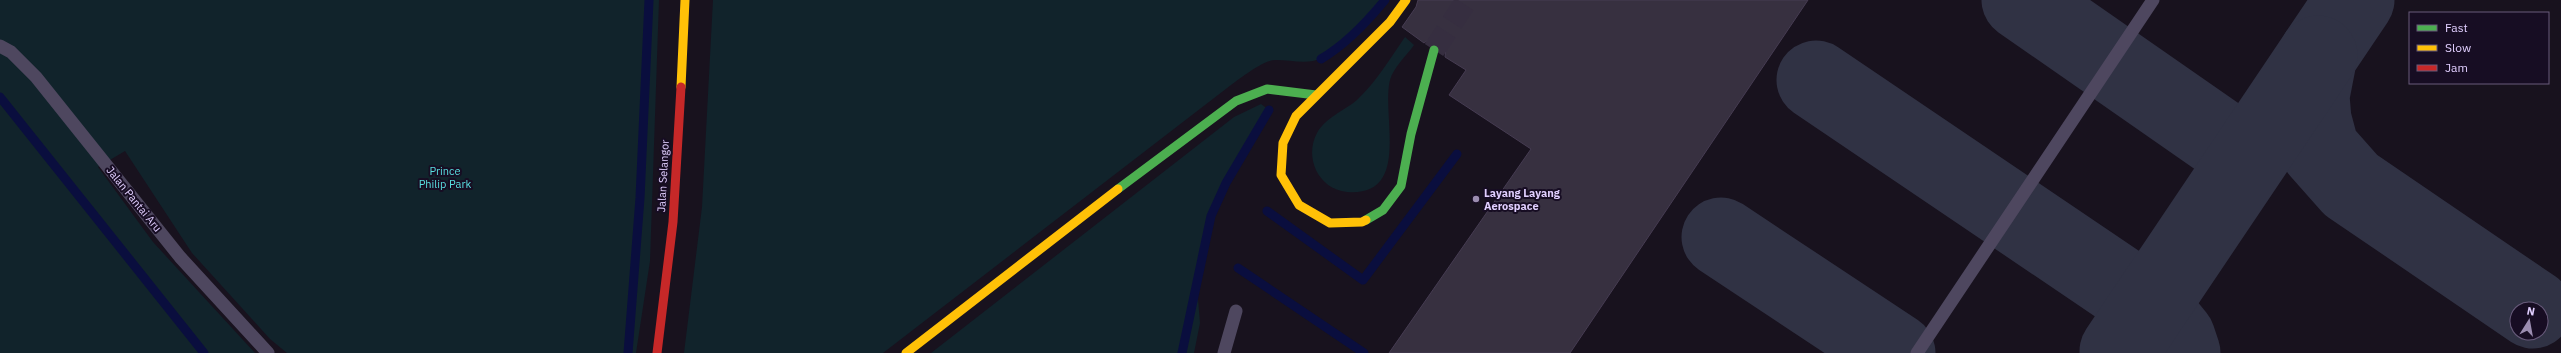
<svg xmlns="http://www.w3.org/2000/svg" width="2561" height="353" font-family="'IBM Plex Sans',sans-serif">
<rect width="100%" height="100%" fill="#18121e"/>
<g fill="#11232b">
<path d="M0,0H659L650,261L636,353H287L270,339L192,253L125,151L98,167L153,242L255,353H0Z"/>
<path d="M713,0H1385C1371,17 1341,50 1322,58C1308,65 1291,60 1276,60C1265,59 1241,78 1231,85L883,353H684L702,207Z"/>
<path d="M1405,37L1414,45C1407,55 1393,68 1390,80C1381,115 1412,197 1347,192C1318,189 1304,157 1317,133C1326,117 1344,111 1357,100C1376,82 1390,59 1405,37Z"/>
<path d="M1261,104L1269,110L1226,183L1211,216L1197,287L1200,323L1194,353H931L1234,117Z"/>
</g>
<g fill="none" stroke-linecap="round" stroke-linejoin="round">
<g stroke="#0a0e3e" stroke-width="9">
<path d="M1321,59C1345,45 1367,22 1385,0"/>
<path d="M0,97L204,353"/>
<path d="M1267,211L1363,280L1457,154"/>
<path d="M1238,268L1364,353"/>
<path d="M628,353L640,198L649,0"/>
<path d="M1182,353L1211,216L1226,183L1269,110"/>
</g>
<g stroke="#303244" stroke-width="79">
<path d="M2021,0L2248,158"/>
<path d="M2355,0L2318,55L2310,96L2312,120L2320,150L2351,185L2533,309"/>
<path d="M1816,80L2150,306L2176,338L2181,353"/>
<path d="M1721,237L1896,353"/>
<path d="M2119,351L2318,55"/>
</g>
</g>
<path fill="#373040" stroke="#463c52" d="M1418,0H1808L1570,353H1389L1531,149L1449,95L1466,70L1445,57L1446,47L1443,41L1431,38L1424,43L1402,27L1416,7Z"/>
<g fill="none" stroke-linecap="round" stroke-linejoin="round">
<path stroke="#362e40" stroke-width="22" stroke-dasharray="22 11" stroke-linecap="butt" d="M1434,50L1467,0"/>
<g stroke="#4e475f" stroke-width="13">
<path d="M0,46L11,52L36,77L180,257L268,353"/>
<path d="M1224,353L1236,311"/>
<path d="M1917,353L2153,0"/>
</g>
<g stroke="#4caf50" stroke-width="9">
<path d="M1118,189L1236,101L1267,89L1316,95"/>
<path d="M1366,220L1383,210L1401,186L1411,134L1434,50"/>
</g>
<g stroke="#ffc107" stroke-width="9">
<path d="M681,87L685,0"/>
<path d="M1366,220L1362,222L1330,223L1299,205L1281,175L1283,143L1296,116L1390,22L1406,0"/>
<path d="M906,353L1118,189"/>
</g>
<path stroke="#c62828" stroke-width="9" d="M657,353L673,222L681,87"/>
</g>
<circle fill="#9b8db0" stroke="#170d23" stroke-width="1.5" cx="1476" cy="199" r="4"/>
<g text-anchor="middle" dominant-baseline="central" stroke-width="4" stroke-linejoin="round" paint-order="stroke">
<g font-size="11" fill="#59dfe1" stroke="#170d23">
<text x="445" y="171">Prince<tspan x="445" dy="13">Philip Park</tspan></text>
</g>
<g font-size="11" fill="#e1cfff" stroke="#170d23">
<text transform="translate(663 176) rotate(-87)">Jalan Selangor</text>
<text transform="translate(134 199) rotate(51)">Jalan Pantai Aru</text>
</g>
<g font-size="11" font-weight="bold" fill="#e1cfff" stroke="#170d23" text-anchor="start">
<text x="1484" y="193">Layang Layang<tspan x="1484" dy="13">Aerospace</tspan></text>
</g>
</g>
<rect x="2409" y="12" width="140" height="72" fill="#170d23" stroke="#685b7b"/>
<rect x="2417" y="25" width="20" height="6" fill="#4caf50" stroke="#685b7b"/>
<text x="2445" y="32" font-size="12" fill="#e1cfff">Fast</text>
<rect x="2417" y="45" width="20" height="6" fill="#ffc107" stroke="#685b7b"/>
<text x="2445" y="52" font-size="12" fill="#e1cfff">Slow</text>
<rect x="2417" y="65" width="20" height="6" fill="#c62828" stroke="#685b7b"/>
<text x="2445" y="72" font-size="12" fill="#e1cfff">Jam</text>
<g transform="translate(2529 321) rotate(11)"><circle r="19" fill="#170d23" stroke="#685b7b"/>
<path d="M0-3L7 15L0 10L-7 15Z" fill="#9b8db0"/>
<text y="-6" font-size="11" font-weight="bold" text-anchor="middle" fill="#e1cfff">N</text>
</g>
</svg>
